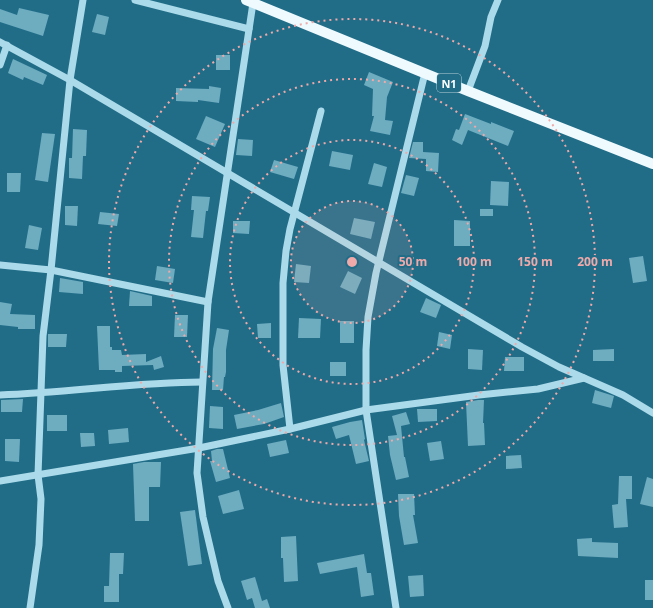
<svg xmlns="http://www.w3.org/2000/svg" width="653" height="608" font-family="'Open Sans',sans-serif">
<rect width="100%" height="100%" fill="#216d88"/>
<g fill="#6eacc0">
<path d="M19,8L49,15L43,36L0,22V9L17,15Z"/>
<path d="M97,14L109,17L105,35L92,32Z"/>
<rect x="216" y="55" width="14" height="15"/>
<path d="M13,59L47,75L43,85L24,77L23,80L8,73Z"/>
<path d="M369,72L393,82L387,97L385,120L393,121L390,135L370,131L374,116H372L373,89L364,85Z"/>
<path d="M209,86L221,88L219,103L198,100V102L176,101V88L209,89Z"/>
<path d="M465,114L491,124V122L514,131L508,146L468,130L462,145L452,140L456,129L459,130Z"/>
<path d="M206,116L225,124L215,147L196,139Z"/>
<path d="M73,129L87,130L86,156H83L82,179L69,178V158H72Z"/>
<path d="M42,133L55,134L48,182L35,180Z"/>
<path d="M238,139L253,140L252,156L236,155Z"/>
<path d="M413,142H423V152L439,153L438,172L426,171V159L409,158Z"/>
<path d="M332,151L353,155L350,170L329,166Z"/>
<path d="M274,160L298,167L294,179L270,172Z"/>
<path d="M374,163L387,167L382,187L368,184Z"/>
<path d="M7,173H21L20,192H7Z"/>
<path d="M406,175L419,178L414,196L401,193Z"/>
<path d="M491,181L509,182L508,206L490,205Z"/>
<path d="M192,196L210,197L208,211H206L203,238L191,237L194,210H191Z"/>
<path d="M65,206H78L77,226L65,225Z"/>
<rect x="480" y="209" width="13" height="7"/>
<path d="M100,212L119,214L117,226L98,224Z"/>
<path d="M354,218L375,222L371,239L350,234Z"/>
<path d="M454,220L470,221V246H454Z"/>
<path d="M233,221H250L249,234L233,233Z"/>
<path d="M29,225L42,228L38,250L25,248Z"/>
<path d="M643,256L647,281L633,283L629,258Z"/>
<path d="M296,264L311,266L309,283L294,282Z"/>
<path d="M157,266L175,269L173,283L155,280Z"/>
<path d="M348,271L362,278L355,294L340,287Z"/>
<path d="M60,278L83,282V294L59,292Z"/>
<path d="M130,291L152,296V306H129Z"/>
<path d="M426,298L441,305L436,318L420,312Z"/>
<path d="M0,302L12,304L10,314L35,315V329H18V327L0,325Z"/>
<path d="M175,315H188L187,337H174Z"/>
<path d="M299,318L321,319L320,338H298Z"/>
<rect x="340" y="321" width="14" height="22"/>
<path d="M271,323V338H258L257,324Z"/>
<path d="M97,326H110V347H112V350H121L122,355L146,354V362L161,356L164,367L154,370L153,365L122,366V372H115V370H99Z"/>
<path d="M217,328L229,330L226,350V372L225,377H224L223,390H212L213,349Z"/>
<path d="M439,332L452,335L450,349L437,346Z"/>
<path d="M48,334H67L66,347H48Z"/>
<path d="M468,349L483,350L482,370L468,369Z"/>
<path d="M614,349V361H593V350Z"/>
<path d="M505,357H524V371H504Z"/>
<rect x="330" y="362" width="16" height="14"/>
<path d="M595,390L614,396L611,408L592,403Z"/>
<path d="M23,399L22,412H1V400Z"/>
<path d="M478,400H484L483,423H484L485,445L468,446L466,402Z"/>
<path d="M281,403L284,417L264,424L237,429L234,415L258,410Z"/>
<path d="M210,406L223,407V429L209,428Z"/>
<path d="M417,409H437V421L418,422Z"/>
<path d="M406,412L410,424L401,426L404,457H405L409,477L396,480L390,455L388,436L397,435L392,416Z"/>
<rect x="47" y="415" width="20" height="16"/>
<path d="M362,420L365,439L364,440L369,461L356,464L349,435L336,439L332,427L350,422Z"/>
<path d="M128,428L129,442L109,444L108,430Z"/>
<path d="M80,433H94L95,446L81,447Z"/>
<path d="M5,439H20L19,462L5,461Z"/>
<path d="M286,440L289,453L270,457L267,444Z"/>
<path d="M441,441L444,459L430,461L427,443Z"/>
<path d="M217,449H223L230,478L216,482L210,461H212L211,451Z"/>
<path d="M521,455L522,468L506,469V456Z"/>
<path d="M144,462H161L160,487H149V521H135L133,464Z"/>
<path d="M619,476H632V499H626L628,527L614,528L612,505L618,504Z"/>
<path d="M647,477L653,479V507L640,504Z"/>
<path d="M239,490L244,509L223,514L218,496Z"/>
<path d="M398,494H414L415,515H413L418,543L404,545L399,516Z"/>
<path d="M195,510L202,564L188,566L180,512Z"/>
<path d="M296,536L298,581L284,582L283,558H281V537Z"/>
<path d="M592,538V542L618,543V558L578,556L577,539Z"/>
<path d="M110,553H124L123,574H119V602H104V586H109Z"/>
<path d="M364,554L367,573H371L374,595L361,597L357,567L320,574L317,563Z"/>
<path d="M423,575L424,596L410,597L408,576Z"/>
<path d="M255,577L262,601L267,599L270,608H255L252,598L247,600L241,581Z"/>
<rect x="645" y="580" width="8" height="20"/>
</g>
<g fill="none" stroke-linecap="round" stroke-linejoin="round">
<g stroke="#abdbea" stroke-width="7">
<path d="M135,0L249,29"/>
<path d="M0,42L70,80L522,347L559,367L623,395L653,413"/>
<path d="M0,65L7,45"/>
<path d="M468,91L485,46L491,17L498,0"/>
<path d="M0,265L51,270L208,302"/>
<path d="M0,395C68,393 135,382 202,382"/>
<path d="M290,429L283,365V283L286,251L290,229L321,111"/>
<path d="M0,481L199,448L290,429L366,410L479,395L538,389L584,378"/>
<path d="M30,608L39,545L41,499L38,475L43,336L51,270L70,80L83,0"/>
<path d="M228,608L218,581L203,517L197,473L208,302L253,3"/>
<path d="M396,608L366,410V350L368,317L376,273L425,73"/>
</g>
<path stroke="#effafe" stroke-width="10" d="M246,0L468,91L653,164"/>
</g>
<circle cx="352" cy="262" r="61" fill="#efa9a9" fill-opacity=".12"/>
<g fill="none" stroke="#efa9a9" stroke-width="2" stroke-dasharray="2 4">
<circle cx="352" cy="262" r="61"/>
<circle cx="352" cy="262" r="122"/>
<circle cx="352" cy="262" r="183"/>
<circle cx="352" cy="262" r="243"/>
</g>
<g text-anchor="middle" dominant-baseline="central" stroke-width="4" stroke-linejoin="round" paint-order="stroke">
<rect fill="#216d88" stroke="#bcd3db" stroke-width="1" x="437" y="74" width="24" height="18" rx="3"/>
<g font-size="11" font-weight="bold" fill="#fff">
<text x="449" y="83">N1</text>
</g>
</g>
<circle cx="352" cy="262" r="6" fill="#efa9a9" stroke="#216d88" stroke-width="2"/>
<g font-size="12" text-anchor="middle" font-weight="bold" fill="#efa9a9" stroke="#216d88" stroke-width="4" stroke-linejoin="round" paint-order="stroke">
<text x="413" y="266">50 m</text>
<text x="474" y="266">100 m</text>
<text x="535" y="266">150 m</text>
<text x="595" y="266">200 m</text>
</g>
</svg>
